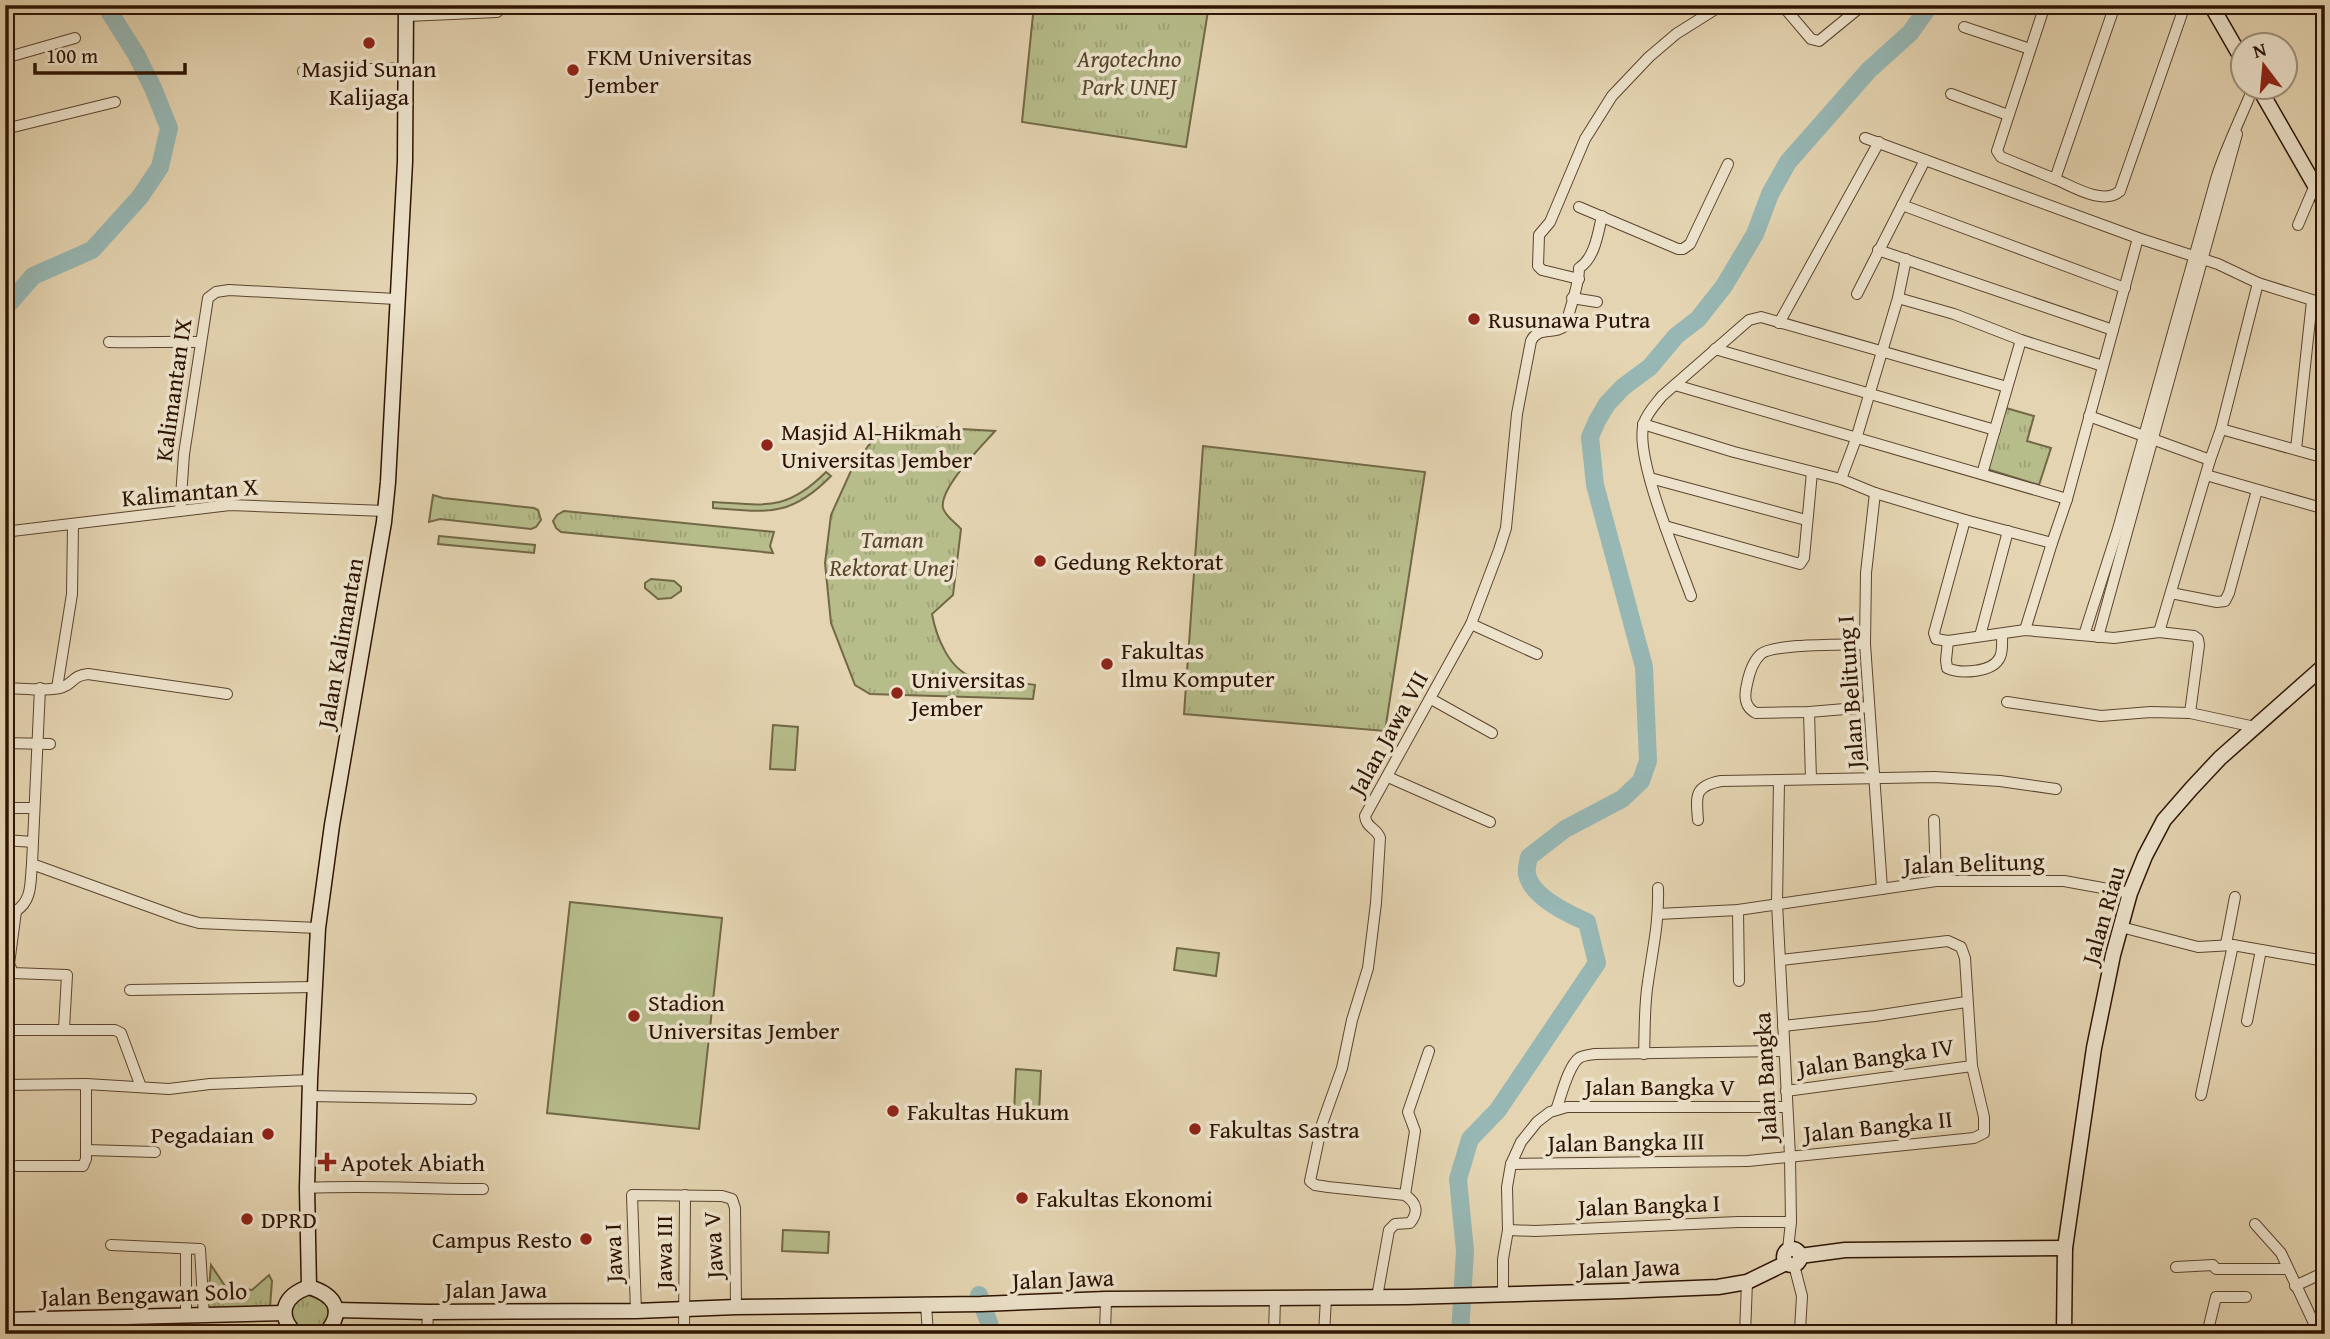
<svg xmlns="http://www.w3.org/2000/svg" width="2330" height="1339" font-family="'Gentium Book Plus',serif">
<defs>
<pattern id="grass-tufts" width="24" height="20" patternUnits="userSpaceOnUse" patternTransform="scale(1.75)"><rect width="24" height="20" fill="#b6bc8a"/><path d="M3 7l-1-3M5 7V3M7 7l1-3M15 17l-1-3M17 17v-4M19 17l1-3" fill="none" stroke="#9da175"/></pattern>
</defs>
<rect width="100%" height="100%" fill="#e4d4b1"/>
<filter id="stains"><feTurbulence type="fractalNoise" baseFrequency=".00286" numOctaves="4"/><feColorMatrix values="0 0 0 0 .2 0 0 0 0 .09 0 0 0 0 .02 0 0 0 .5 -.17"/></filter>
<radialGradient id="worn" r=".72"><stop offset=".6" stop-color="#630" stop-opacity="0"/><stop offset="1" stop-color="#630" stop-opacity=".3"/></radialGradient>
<g fill="url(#grass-tufts)" stroke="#726846" stroke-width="2">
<path d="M1034,5H1209L1186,147L1022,122Z"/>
<path d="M2006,408L2034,416L2027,441L2051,448L2039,485L1987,469Z"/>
<path d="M908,426L995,431C982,446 939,488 943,508C945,516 956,523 961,529L953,595L932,614C936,636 949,670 973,677C992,682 1015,682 1035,685L1033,699L870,694L855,685L831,623L825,563L831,515L850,473L868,446L878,435L896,428Z"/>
<path d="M1203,446L1425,472L1385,731L1184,714Z"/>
<path d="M826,472L831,476C790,518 767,512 713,508V502C765,505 786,512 826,472Z"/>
<path d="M433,495L443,498L534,508L538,510L541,520L536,527L531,529L440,519L429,522Z"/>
<path d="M564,511L774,532L770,546L773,553L561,532L556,528L553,521L557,515Z"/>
<path d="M439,536L535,545L534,553L438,544Z"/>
<path d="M651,579L674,581L681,587V591L671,598L658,599L645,588V583Z"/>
<path d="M211,1265L225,1286L252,1290L269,1275L272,1281L270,1307L207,1312Z"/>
<path d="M299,1290L335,1303L325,1334H296L285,1305Z"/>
</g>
<g fill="#b6bc8a" stroke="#726846" stroke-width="2">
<path d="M773,725L798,727L795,770L770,769Z"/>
<path d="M570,902L722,918L699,1129L547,1113Z"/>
<path d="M1177,948L1219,953L1216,976L1174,970Z"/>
<path d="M1016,1069L1041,1071L1039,1114L1014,1113Z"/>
<path d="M783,1230L829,1232L828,1253L782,1251Z"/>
</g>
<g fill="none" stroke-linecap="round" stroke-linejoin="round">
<g stroke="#97b7b4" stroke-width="18">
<path d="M5,308L33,276L92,250L140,197L160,167L169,128L153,88L136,54L105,5"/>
<path d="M979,1295L993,1334"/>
<path d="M1460,1334L1465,1251L1458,1179L1470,1139L1498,1110L1597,963L1587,922C1568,914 1531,896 1527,874C1526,869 1528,862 1529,857L1565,829L1622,799L1641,781L1648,761L1644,667L1595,485L1590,437L1597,421L1607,404L1623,387L1650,367L1676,336L1698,319L1724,286L1755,234L1770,194L1788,162L1869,70L1910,33L1930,5"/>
</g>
<g stroke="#5c442e" stroke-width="12">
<g id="street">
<path d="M1782,5L1811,39L1819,41L1863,5"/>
<path d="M2045,5L1997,151L2001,157L2055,179L2115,5"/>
<path d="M2318,5L2325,6"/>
<path d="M407,16L497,12L500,9V5"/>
<path d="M1964,27L2030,49"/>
<path d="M5,58L75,38"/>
<path d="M303,71L407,68"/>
<path d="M1951,94L2008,115"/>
<path d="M5,129L115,102"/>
<path d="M1865,138L2138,238L2218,264L2258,283L2325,304"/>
<path d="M2055,179C2072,186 2103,206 2120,191L2185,5"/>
<path d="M1902,205L2125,288"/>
<path d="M1579,207L1678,249H1683L1690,244L1728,164"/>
<path d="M2298,225L2315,185"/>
<path d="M1878,250L2113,330"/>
<path d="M1579,279L1542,270L1538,266L1539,235L1550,222L1585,139L1612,96L1649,57L1676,34L1722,5"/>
<path d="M1857,294L1925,160"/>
<path d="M1572,298L1597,302"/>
<path d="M1898,298L1954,314L2021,340L2103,366"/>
<path d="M1779,323L1879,142"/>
<path d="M109,342C140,343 170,341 201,342"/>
<path d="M1715,349L1995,430"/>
<path d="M1675,385L2067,499"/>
<path d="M2089,416L2210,460"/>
<path d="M1643,424L1734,452L1841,479L1875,493L1965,520L2052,543L2025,630"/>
<path d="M2221,429L2325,458"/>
<path d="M2296,449L2312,301"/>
<path d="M1982,474L2021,340"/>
<path d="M2206,475L2325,509"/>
<path d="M1650,478L1806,520"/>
<path d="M1841,479L1856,439L1898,298L1906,259"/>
<path d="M1875,493L1866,573L1865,644L1882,889"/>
<path d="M180,511L184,454L208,298L216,292L229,290L396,299"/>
<path d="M1965,520L1934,633L1936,639L1948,641L2025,630L2114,638L2159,632L2194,636L2198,639L2199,645L2190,713"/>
<path d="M1665,526L1800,564L1804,558L1812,472"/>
<path d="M5,543L12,531L230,505L385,511"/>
<path d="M2052,543L2067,499L2138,238"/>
<path d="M2171,593L2217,602L2225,601L2229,593L2257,490"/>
<path d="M1691,596C1679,562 1633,455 1644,423C1647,413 1655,405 1662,396L1749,320L1761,317L2007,387"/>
<path d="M1471,624L1537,654"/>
<path d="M2159,632L2210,460L2221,429L2258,283"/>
<path d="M2084,635L2118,529L2216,179C2226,147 2241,118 2253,88"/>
<path d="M1980,636L2008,531"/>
<path d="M2098,637L2237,134"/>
<path d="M1948,641L1946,660L1947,668C1960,674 1993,673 2000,657C2003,651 2002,641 2002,634"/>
<path d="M1865,644C1845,645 1774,643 1761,654C1753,661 1749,674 1747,684C1744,696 1744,707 1756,713L1809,712L1869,707"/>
<path d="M5,688C21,688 49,692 63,687C75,682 72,676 88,674L227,694"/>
<path d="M57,688L72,594L73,525"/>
<path d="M1431,699L1492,733"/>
<path d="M2007,702L2101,716L2151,712L2190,713L2255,727"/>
<path d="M1809,712L1811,779"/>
<path d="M5,743L50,744"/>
<path d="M1388,777L1490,822"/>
<path d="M1779,781L1777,903L1790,1156L1791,1222L1788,1249"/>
<path d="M5,808H34"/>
<path d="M1698,820C1696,796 1694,786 1721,781L1935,777L2000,781L2056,789"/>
<path d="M1934,820L1936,881"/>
<path d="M5,840L33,842L40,688"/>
<path d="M33,842L32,864L181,918L199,923L318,928"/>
<path d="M5,909L16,911C33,900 30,881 32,864"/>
<path d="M1738,910L1739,981"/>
<path d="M16,911L9,964L13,973L67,975L64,1029"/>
<path d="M1658,914L1738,910L1936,881H2064L2130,893"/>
<path d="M2121,927L2198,947L2233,945L2325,961"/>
<path d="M2226,944L2235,897"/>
<path d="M130,990L314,987"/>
<path d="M2247,1021L2261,950"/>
<path d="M1783,1026L1875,1016L1966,1002"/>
<path d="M5,1030H115L121,1033L141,1087"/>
<path d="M1644,1054C1645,1030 1644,1005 1648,982C1653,947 1659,923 1658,888"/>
<path d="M5,1085L86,1084L169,1089L210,1084L310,1080"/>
<path d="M1786,1091L1972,1066"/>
<path d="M2201,1095L2233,945"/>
<path d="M309,1096L471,1099"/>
<path d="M1556,1110C1561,1097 1568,1066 1579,1058C1584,1055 1590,1055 1595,1054L1783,1051"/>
<path d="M86,1150L155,1152"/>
<path d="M1511,1164L1748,1161L1974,1138L1984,1133V1117L1972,1066L1965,958L1961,947L1948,941L1781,960"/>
<path d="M17,1166H83L86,1159V1084"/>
<path d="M307,1188C366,1185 424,1189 483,1189"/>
<path d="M1405,1195L1415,1131L1408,1112L1429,1051"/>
<path d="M2255,1224L2281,1253L2319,1334"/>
<path d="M1508,1230L1535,1231L1738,1222H1791"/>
<path d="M111,1245L200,1249L204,1316"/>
<path d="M186,1249V1316"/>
<path d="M1794,1265L1802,1296L1800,1330"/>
<path d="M2176,1267L2213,1265L2216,1269H2287"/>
<path d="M2295,1286L2325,1272"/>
<path d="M1503,1293V1259L1508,1230L1507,1187L1511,1164L1521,1142L1537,1122L1550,1112L1567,1107H1787"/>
<path d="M1377,1297L1389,1230L1395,1224L1410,1223C1419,1212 1417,1203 1405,1195L1328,1187L1315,1185L1310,1181L1322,1124L1342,1068L1352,1020L1368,968L1376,903L1380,838C1377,828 1366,828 1365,816L1471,624L1499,550L1506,528L1517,414L1531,341C1539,325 1554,336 1566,325C1570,306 1579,287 1579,268C1595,258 1598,233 1602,216"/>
<path d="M926,1305L928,1334"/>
<path d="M636,1311L632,1195L722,1196L732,1199L735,1208L736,1307"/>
<path d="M27,1334L28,1320"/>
<path d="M427,1334L428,1312"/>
<path d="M684,1334L685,1195"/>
<path d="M1105,1334L1106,1299"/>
<path d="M1274,1334L1275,1298"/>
<path d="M1324,1334L1326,1298"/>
<path d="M1745,1334L1747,1282"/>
<path d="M2207,1334L2216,1297H2246"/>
</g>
</g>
<g stroke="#2e1403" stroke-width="17">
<g id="secondary">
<path d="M2211,5L2242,59"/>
<path d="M2259,88L2325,203"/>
<circle cx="1792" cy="1257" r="8"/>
<path d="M1800,1256L1845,1250L2065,1248"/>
<path d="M309,1287L307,1188L310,1080L318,928L332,825L384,522L388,482L405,162L406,5"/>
<path d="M336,1310L428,1312L636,1311L736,1307L981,1304L1106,1299L1407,1297L1621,1291L1718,1287L1747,1282L1786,1263"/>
<path d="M5,1320L284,1313"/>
<path d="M296,1334C275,1314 285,1295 309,1287C336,1295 345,1312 325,1334"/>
<path d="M2064,1334L2065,1248L2094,1048L2113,955L2130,893L2145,856L2164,820L2191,789L2220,758L2325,665"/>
</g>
</g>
<use href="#street" stroke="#ede3cc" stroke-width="10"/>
<use href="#secondary" stroke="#ede3cc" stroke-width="14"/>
</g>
<g fill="#8f2418" stroke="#ede3cc" stroke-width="2.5">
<circle cx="369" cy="43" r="7"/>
<circle cx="573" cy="70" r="7"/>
<circle cx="1474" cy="319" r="7"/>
<circle cx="767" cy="445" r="7"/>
<circle cx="1040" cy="561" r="7"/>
<circle cx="1107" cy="664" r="7"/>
<circle cx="897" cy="693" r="7"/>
<circle cx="634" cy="1016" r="7"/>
<circle cx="893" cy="1111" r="7"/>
<circle cx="1195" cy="1129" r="7"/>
<circle cx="268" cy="1134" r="7"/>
<path d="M323.5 1151.5h7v7h7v7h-7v7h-7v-7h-7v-7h7z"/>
<circle cx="1022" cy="1198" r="7"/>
<circle cx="247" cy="1219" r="7"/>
<circle cx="586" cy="1239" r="7"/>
</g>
<g text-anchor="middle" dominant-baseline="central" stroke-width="7" stroke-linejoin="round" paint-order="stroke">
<g font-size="24" fill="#2e1403" stroke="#ede3cc" text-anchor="start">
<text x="587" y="56">FKM Universitas<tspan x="587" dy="28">Jember</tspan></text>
<text x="369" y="68" text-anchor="middle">Masjid Sunan<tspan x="369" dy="28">Kalijaga</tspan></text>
<text x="1488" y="319">Rusunawa Putra</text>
<text x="781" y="431">Masjid Al-Hikmah<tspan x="781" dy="28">Universitas Jember</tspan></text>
<text x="1054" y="561">Gedung Rektorat</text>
<text x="1121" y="650">Fakultas<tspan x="1121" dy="28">Ilmu Komputer</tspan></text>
<text x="911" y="679">Universitas<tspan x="911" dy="28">Jember</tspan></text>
<text x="648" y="1002">Stadion<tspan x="648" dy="28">Universitas Jember</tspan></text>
<text x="907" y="1111">Fakultas Hukum</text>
<text x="1209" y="1129">Fakultas Sastra</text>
<text x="254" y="1134" text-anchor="end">Pegadaian</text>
<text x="341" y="1162">Apotek Abiath</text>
<text x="1036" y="1198">Fakultas Ekonomi</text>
<text x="261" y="1219">DPRD</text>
<text x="572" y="1239" text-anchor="end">Campus Resto</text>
</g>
<g font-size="24" font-style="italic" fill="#57462c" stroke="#ede3cc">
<text x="1129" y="58">Argotechno<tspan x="1129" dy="28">Park UNEJ</tspan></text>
<text x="892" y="539">Taman<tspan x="892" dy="28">Rektorat Unej</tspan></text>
</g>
<g font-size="24" fill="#2e1403" stroke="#ede3cc">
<text transform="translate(173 390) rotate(-82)">Kalimantan IX</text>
<text transform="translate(190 492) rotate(-5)">Kalimantan X</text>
<text transform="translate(340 643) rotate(-80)">Jalan Kalimantan</text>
<text transform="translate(1850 692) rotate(-94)">Jalan Belitung I</text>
<text transform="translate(1388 733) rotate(-61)">Jalan Jawa VII</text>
<text transform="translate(1974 863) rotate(-2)">Jalan Belitung</text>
<text transform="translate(2103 915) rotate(-74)">Jalan Riau</text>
<text transform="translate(1876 1057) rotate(-8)">Jalan Bangka IV</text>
<text transform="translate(1765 1077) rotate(-93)">Jalan Bangka</text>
<text x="1660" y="1086">Jalan Bangka V</text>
<text transform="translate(1878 1126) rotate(-6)">Jalan Bangka II</text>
<text transform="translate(1626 1142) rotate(-1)">Jalan Bangka III</text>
<text transform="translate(1649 1205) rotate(-2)">Jalan Bangka I</text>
<text transform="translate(713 1245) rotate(-93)">Jawa V</text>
<text transform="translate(663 1252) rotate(-90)">Jawa III</text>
<text transform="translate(613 1253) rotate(-92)">Jawa I</text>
<text transform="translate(1629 1268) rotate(-2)">Jalan Jawa</text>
<text transform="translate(1063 1279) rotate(-2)">Jalan Jawa</text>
<text x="496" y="1289">Jalan Jawa</text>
<text transform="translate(144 1294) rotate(-2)">Jalan Bengawan Solo</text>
</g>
</g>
<rect width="2330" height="1339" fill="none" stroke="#e4d4b1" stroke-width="28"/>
<rect x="7" y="7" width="2316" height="1325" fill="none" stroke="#2e1403" stroke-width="3.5"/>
<rect x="14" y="14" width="2302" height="1311" fill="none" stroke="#2e1403" stroke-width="2"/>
<g transform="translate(2264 66) rotate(344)"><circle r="33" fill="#ede3cc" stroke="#a1907c" stroke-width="2"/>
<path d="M0-5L12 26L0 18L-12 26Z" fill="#8f2418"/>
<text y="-10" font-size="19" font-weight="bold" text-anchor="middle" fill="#2e1403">N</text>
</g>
<path d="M35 63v10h150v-10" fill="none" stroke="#2e1403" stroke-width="3.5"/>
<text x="46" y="63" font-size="21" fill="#2e1403" stroke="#ede3cc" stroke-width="5" paint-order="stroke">100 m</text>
<rect width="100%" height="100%" filter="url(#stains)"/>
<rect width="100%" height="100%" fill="url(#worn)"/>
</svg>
